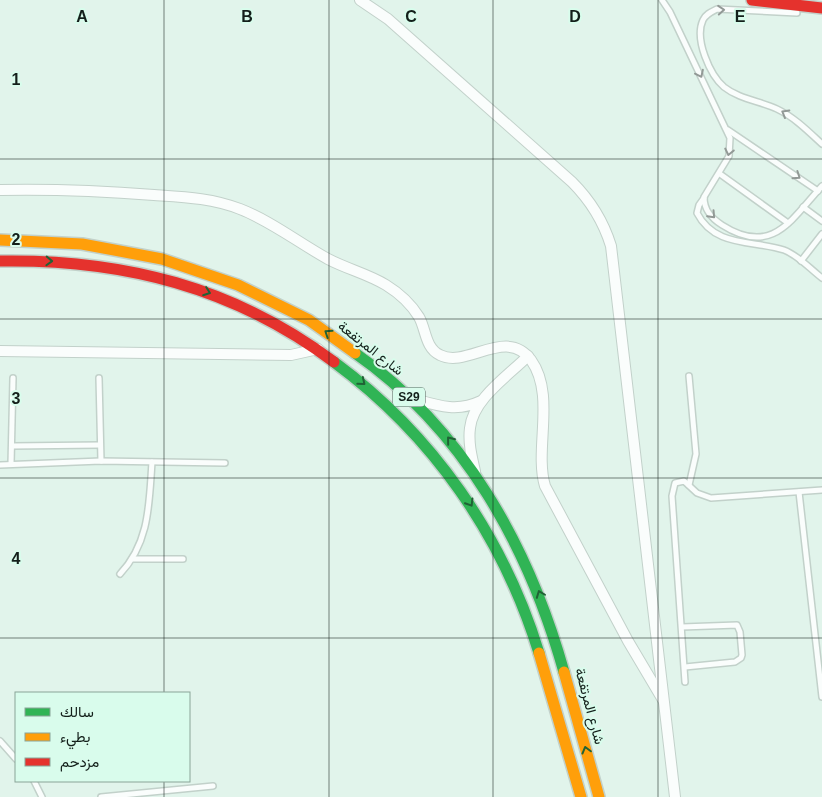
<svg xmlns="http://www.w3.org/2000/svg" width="822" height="797" font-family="Helvetica,Vazirmatn,sans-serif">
<rect width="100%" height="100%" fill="#e1f4eb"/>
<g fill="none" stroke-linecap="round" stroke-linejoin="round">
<g stroke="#c2d1ca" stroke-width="8">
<g id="lane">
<path d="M662,0L670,12L730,138L729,156L704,197C704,210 711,218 722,225C772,257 791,220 822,186"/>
<path d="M797,13L717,9C711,12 706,14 703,20C694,39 710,75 724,87C739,99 760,101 777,109C794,117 808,131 822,144"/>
<path d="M728,130L818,191"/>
<path d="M720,174L788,223"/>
<path d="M704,198L699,205L697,213C715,248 754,240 784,250C798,255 810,269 822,278"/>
<path d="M803,207L822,221"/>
<path d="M801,261L822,234"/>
<path d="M689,376L696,454L689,485"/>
<path d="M99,378L101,461"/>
<path d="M12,446L100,445"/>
<path d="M11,464L13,378"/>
<path d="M0,465L101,461L225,463"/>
<path d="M799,492L822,697"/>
<path d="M133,559H183"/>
<path d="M120,574C150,542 149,503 152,462"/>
<path d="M682,627L737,625L740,632L742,655L741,658L735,662L685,667"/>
<path d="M685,682L672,496L675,483L684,481L697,493L711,498L822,490"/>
<path d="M0,741L16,759"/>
<path d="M34,781L42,797"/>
<path d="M101,797L213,786"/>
</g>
</g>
<g stroke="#c2d1ca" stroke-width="12">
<g id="street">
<path d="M360,0L388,19L572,182C591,201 603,220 611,246L675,797"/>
<path d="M0,190C52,189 103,191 154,195C184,197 212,198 240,209C271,221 299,243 328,259C347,269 368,274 386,285C399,293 411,304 419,317C426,329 425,348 440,355C467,369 506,326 531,360C556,395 534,449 545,486L628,641L663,700"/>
<path d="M0,351L291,355L318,349"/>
<path d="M411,398C436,405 456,413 481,401"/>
<path d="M475,471C472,458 468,443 470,428C473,399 508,376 528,356"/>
</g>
</g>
<g stroke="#c2d1ca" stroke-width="14">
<g id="fast">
<path d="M355,353C464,429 529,547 564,672"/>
<path d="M334,362C433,435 503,536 539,653"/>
</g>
</g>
<g stroke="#c2d1ca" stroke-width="14">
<g id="slow">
<path d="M0,240L82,244L162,259L238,285L309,320L355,353"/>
<path d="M539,653L581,797"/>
<path d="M564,672L599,797"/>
</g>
</g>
<g stroke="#c2d1ca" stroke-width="14">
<g id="jam">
<path d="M752,0L822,8"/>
<path d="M0,261C123,259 234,287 334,362"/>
</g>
</g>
<use href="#lane" stroke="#fafdfc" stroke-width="5"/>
<use href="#street" stroke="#fafdfc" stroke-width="10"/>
<use href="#fast" stroke="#30b455" stroke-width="11"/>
<use href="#slow" stroke="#ff9f0a" stroke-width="11"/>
<use href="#jam" stroke="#e5322d" stroke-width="11"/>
</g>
<defs><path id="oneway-chevron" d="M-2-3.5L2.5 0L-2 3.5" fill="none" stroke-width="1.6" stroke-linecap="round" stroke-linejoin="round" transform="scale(1.25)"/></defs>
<g stroke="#929996">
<use href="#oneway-chevron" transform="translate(721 10) rotate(-4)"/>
<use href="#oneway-chevron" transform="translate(700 74) rotate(64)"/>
<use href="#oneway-chevron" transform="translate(785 113) rotate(-150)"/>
<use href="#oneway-chevron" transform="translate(729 152) rotate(102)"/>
<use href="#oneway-chevron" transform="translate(797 176) rotate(34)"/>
<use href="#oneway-chevron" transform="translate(712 215) rotate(47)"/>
</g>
<g stroke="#206235">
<use href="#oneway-chevron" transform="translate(49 261) rotate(2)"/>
<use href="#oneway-chevron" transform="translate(207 292) rotate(20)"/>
<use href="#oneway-chevron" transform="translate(328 333) rotate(-146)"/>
<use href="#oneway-chevron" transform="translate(362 382) rotate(39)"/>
<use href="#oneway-chevron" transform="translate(450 440) rotate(-129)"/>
<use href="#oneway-chevron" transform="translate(470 503) rotate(58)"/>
<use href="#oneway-chevron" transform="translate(540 594) rotate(-111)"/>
<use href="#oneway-chevron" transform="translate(586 750) rotate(-105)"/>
</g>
<path fill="none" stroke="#131f1a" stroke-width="1" stroke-opacity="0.55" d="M164,0V693M329,0V797M493,0V797M658,0V797M0,159H822M0,319H822M0,478H822M0,638H822M164,781V797"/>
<g text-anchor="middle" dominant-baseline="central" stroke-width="4" stroke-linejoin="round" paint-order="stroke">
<rect fill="#d9fcec" stroke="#4e6159" stroke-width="1" x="393" y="387.5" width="32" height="19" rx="4"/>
<g font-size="12" font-weight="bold" fill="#131f1a">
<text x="409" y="397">S29</text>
</g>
<g font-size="14" fill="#131f1a" stroke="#d9fcec">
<text transform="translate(371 348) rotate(38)">شارع المرتفعة</text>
<text transform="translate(590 706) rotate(75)">شارع المرتفعة</text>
</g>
</g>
<g font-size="16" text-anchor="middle" font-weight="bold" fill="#131f1a" stroke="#d9fcec" stroke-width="4" stroke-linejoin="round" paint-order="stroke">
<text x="82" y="22">A</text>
<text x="247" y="22">B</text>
<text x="411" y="22">C</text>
<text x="575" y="22">D</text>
<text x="740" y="22">E</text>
<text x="16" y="85">1</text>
<text x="16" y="245">2</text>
<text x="16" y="404">3</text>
<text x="16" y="564">4</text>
</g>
<rect x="15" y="692" width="175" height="90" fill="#d9fcec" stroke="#8aa498"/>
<rect x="25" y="708" width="25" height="8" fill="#30b455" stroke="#8aa498"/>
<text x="60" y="717" font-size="15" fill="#131f1a">سالك</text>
<rect x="25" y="733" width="25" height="8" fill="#ff9f0a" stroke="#8aa498"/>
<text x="60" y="742" font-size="15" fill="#131f1a">بطيء</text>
<rect x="25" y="758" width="25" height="8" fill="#e5322d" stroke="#8aa498"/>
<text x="60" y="767" font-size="15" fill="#131f1a">مزدحم</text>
</svg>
